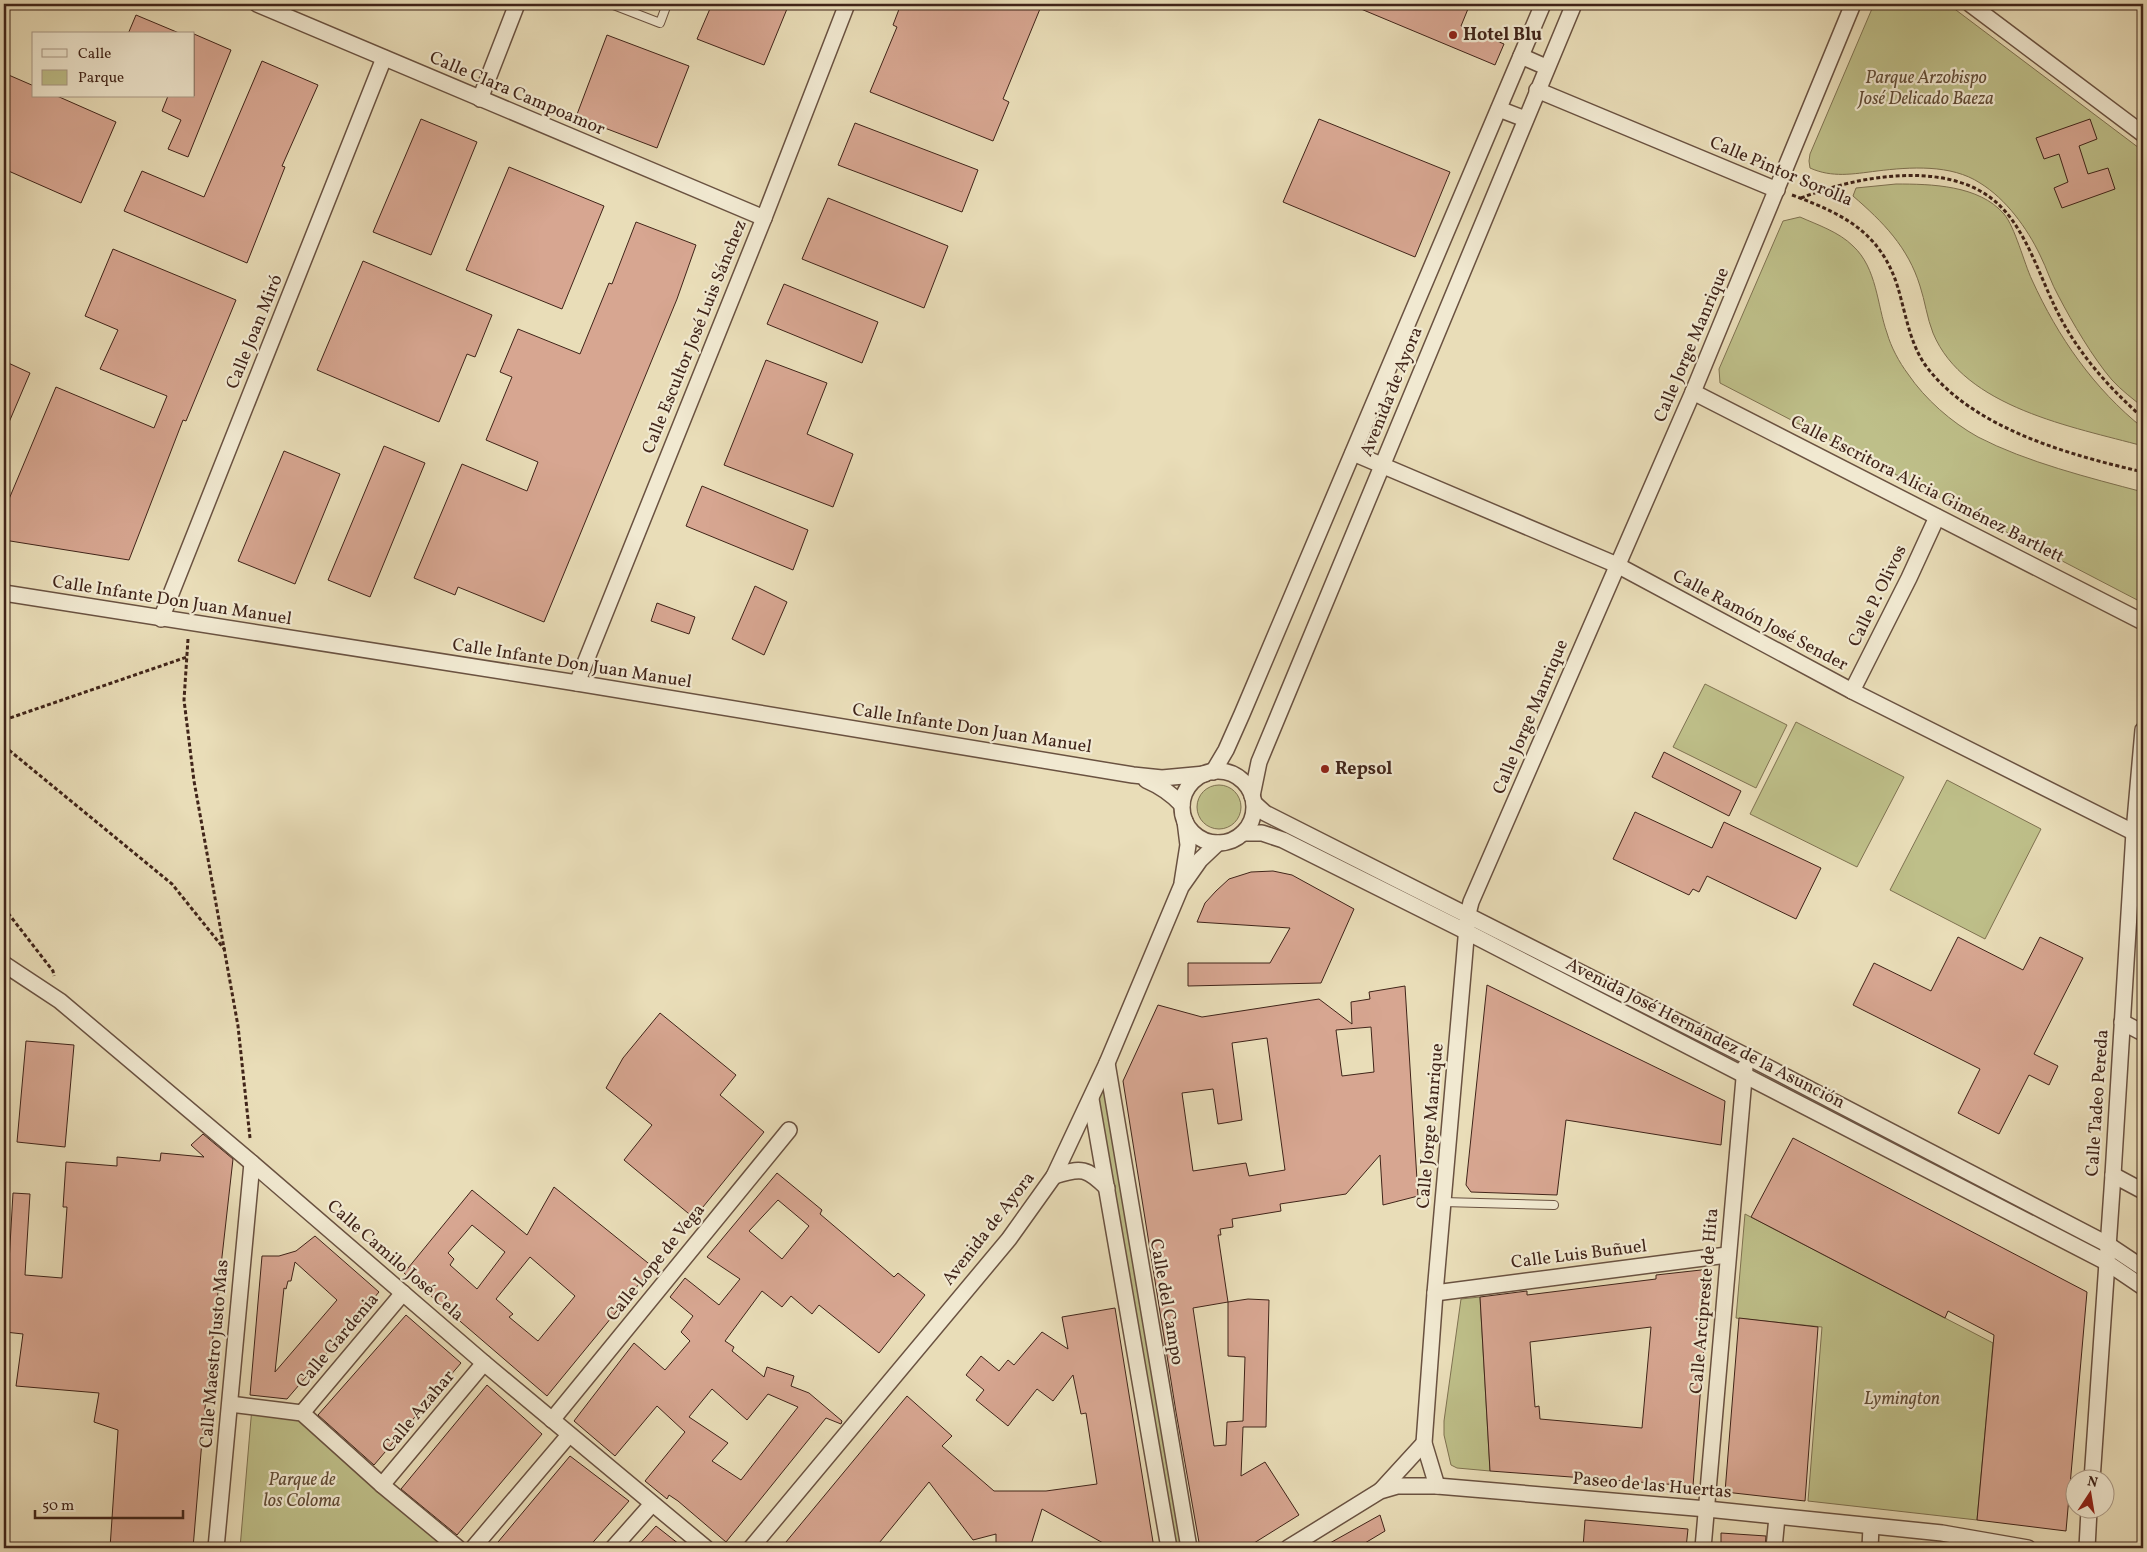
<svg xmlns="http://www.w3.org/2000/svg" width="2147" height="1552" font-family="Vollkorn,serif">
<rect width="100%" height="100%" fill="#e9ddb8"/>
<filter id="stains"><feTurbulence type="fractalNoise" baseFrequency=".004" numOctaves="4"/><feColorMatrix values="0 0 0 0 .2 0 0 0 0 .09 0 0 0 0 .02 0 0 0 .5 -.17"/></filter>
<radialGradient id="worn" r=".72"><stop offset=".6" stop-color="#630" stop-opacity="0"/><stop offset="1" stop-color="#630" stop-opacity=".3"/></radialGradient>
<g fill="#bebf89" stroke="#7f7251">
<path d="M1874,4H1948L2143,151V407C2133,399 2121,390 2112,380C2093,358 2072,322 2059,297C2051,283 2047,269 2040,255C2027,228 2006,199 1980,183C1951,164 1910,167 1877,171C1853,174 1832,178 1810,168L1809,161L1810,154Z"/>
<path d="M1896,184C1931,184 1979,185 2004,214C2015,227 2024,263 2032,280C2058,337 2094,389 2143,428V446C2074,427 1964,408 1933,333C1927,318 1925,301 1920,286C1908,247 1883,222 1853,196L1856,188Z"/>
<path d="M1800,217C1818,225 1839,232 1853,246C1877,268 1877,305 1887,333C1891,347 1899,362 1908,374C1925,399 1951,422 1978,437C2026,462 2090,478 2143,492V603L1720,383L1719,369L1783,221Z"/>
<path d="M1705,684L1787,725L1756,788L1673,747Z"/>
<path d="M1796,722L1904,777L1857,867L1750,814Z"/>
<path d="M1947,780L2041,829L1985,939L1890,890Z"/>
<circle cx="1219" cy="807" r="22"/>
<path d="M1107,1063L1189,1548H1169L1091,1099Z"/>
<path d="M1745,1214L1993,1343L1977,1520L1808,1501L1822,1327L1736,1318Z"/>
<path d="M1480,1297L1490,1471L1457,1468L1451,1465L1444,1435V1421L1461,1299Z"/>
<path d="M252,1407L302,1413L458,1548H240Z"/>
</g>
<g fill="#d7a691" stroke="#402419" fill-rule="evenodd">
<path d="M712,4H789L764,65L697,39Z"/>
<path d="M901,4H1042L1003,99L1009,102L993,141L870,92L897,27L893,25Z"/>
<path d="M1349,4H1470L1461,26L1504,44L1495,65Z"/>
<path d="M136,15L179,33V34H128Z"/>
<path d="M194,34L231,50L188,157L168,149L181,120L162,111L168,96H194Z"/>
<path d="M607,35L689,66L657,148L576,117Z"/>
<path d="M262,61L318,85L282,166L285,167L247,263L124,211L142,171L204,197Z"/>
<path d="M4,73L34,86V96H57L116,122L81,203L4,169Z"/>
<path d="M421,119L477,142L431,255L373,232Z"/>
<path d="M1319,119L1450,172L1415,257L1283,202Z"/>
<path d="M2090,119L2097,139L2079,146L2088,174L2108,168L2115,189L2062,208L2054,188L2068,182L2059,154L2044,159L2036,138Z"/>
<path d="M855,123L978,170L962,212L838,165Z"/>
<path d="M509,167L604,206L562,309L466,270Z"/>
<path d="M828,198L948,246L924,308L802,259Z"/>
<path d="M636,222L696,245L677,299L544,622L458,587L455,595L414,578L462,464L527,491L538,462L486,440L512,377L500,372L518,329L580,354L609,283L612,284Z"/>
<path d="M113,249L236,300L186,421L183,420L129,560L4,540V511L56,387L154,428L167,396L100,369L118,330L85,316Z"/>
<path d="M363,261L492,315L475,357L467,354L439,422L317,370Z"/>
<path d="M784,284L878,322L862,363L767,324Z"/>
<path d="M766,360L827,383L807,434L853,454L833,507L724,465Z"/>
<path d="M4,361L30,373L4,434Z"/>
<path d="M384,446L425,463L370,597L328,580Z"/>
<path d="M284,451L340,474L295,584L238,561Z"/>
<path d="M702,486L808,530L793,570L686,526Z"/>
<path d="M755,586L787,602L764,655L732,639Z"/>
<path d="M657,603L695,617L689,634L651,621Z"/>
<path d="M1664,752L1741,791L1729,816L1652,777Z"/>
<path d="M1635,812L1712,848L1724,822L1821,868L1796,919L1707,876L1699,892L1693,889L1689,895L1613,859Z"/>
<path d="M1273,871L1292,875L1354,909L1321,983L1188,986V963H1270L1290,928L1197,922L1205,903L1216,891L1229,879L1251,872Z"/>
<path d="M1958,937L2023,970L2040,937L2083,958L2034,1054L2058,1066L2049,1085L2029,1075L1999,1134L1958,1113L1980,1069L1853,1005L1874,963L1931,991Z"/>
<path d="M1487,985L1725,1101L1721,1145L1566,1120L1557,1195L1471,1192L1466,1185Z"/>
<path d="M1405,986L1418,1196L1383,1205L1380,1155L1346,1194L1280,1204L1281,1211L1232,1219L1233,1227L1220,1229L1221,1235H1218L1228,1302L1248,1299L1269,1300L1266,1427H1243L1241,1476L1265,1462L1299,1515L1246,1548H1200L1176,1412L1123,1081L1158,1005L1202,1017L1319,999L1352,1024L1351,1002L1370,999L1369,992ZM1371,1027L1374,1072L1342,1076L1336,1030ZM1267,1038L1285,1170L1249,1176L1246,1163L1193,1171L1182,1093L1213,1089L1218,1124L1242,1120L1232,1043ZM1228,1302V1356L1245,1357L1243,1421L1227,1422L1226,1445L1214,1446L1193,1308Z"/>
<path d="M660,1013L736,1075L720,1095L764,1132L694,1218L624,1160L652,1125L606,1088L623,1058Z"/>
<path d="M26,1041L74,1045L65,1147L17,1142Z"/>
<path d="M203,1134L233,1159L204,1417L193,1548H110L118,1430L94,1422L99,1393L16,1386L23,1334L5,1332L13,1193L30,1194L25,1275L62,1278L67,1207H63L66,1162L117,1166V1157L160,1161L161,1153L204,1157L191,1145Z"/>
<path d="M1793,1138L2087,1292L2066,1531L1977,1520L1994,1335L1948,1311L1945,1318L1751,1217Z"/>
<path d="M777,1173L822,1210L820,1214L894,1277L898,1273L925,1295L879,1353L819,1305L812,1314L791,1296L782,1307L762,1291L725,1341L734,1347L732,1351L764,1377L767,1367L794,1376L791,1386L809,1393L842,1421L841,1424L826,1418L726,1542L678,1501L669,1495L667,1499L645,1481L685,1432L657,1406L615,1456L574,1421L634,1343L665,1370L690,1341L681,1332L693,1316L670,1297L685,1278L719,1305L740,1279L707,1257ZM778,1200L809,1226L782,1259L749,1231ZM712,1389L747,1420L768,1394L798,1407L741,1480L712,1461L728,1443L689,1417Z"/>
<path d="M554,1187L653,1267L547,1396L404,1273L472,1190L527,1235ZM472,1225L505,1252L477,1289L450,1265L454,1259L448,1253ZM530,1257L575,1296L538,1341L509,1317L513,1314L496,1299Z"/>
<path d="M315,1236L379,1292L287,1399L250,1395L262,1256H279L296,1251ZM295,1262L337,1300L275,1372L284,1288L286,1289L288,1281H291Z"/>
<path d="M1710,1269L1693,1486L1490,1471L1480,1297L1527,1291V1295L1656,1279V1275ZM1651,1327L1642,1428L1540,1419L1539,1406L1535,1407L1530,1342Z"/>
<path d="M1115,1308L1154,1548H1112L1042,1509L1030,1548H996V1534L973,1540L929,1482L875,1548H781L907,1396L952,1436L942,1446L994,1491H1046L1097,1484L1086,1413L1081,1414L1073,1375L1053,1401L1037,1389L1008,1426L976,1400L984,1390L966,1375L981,1356L999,1371L1008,1360L1014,1365L1042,1332L1068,1349L1062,1317Z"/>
<path d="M406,1315L461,1363L374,1465L318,1415Z"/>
<path d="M1739,1318L1818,1327L1805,1501L1725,1492Z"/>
<path d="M487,1385L542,1434L457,1535L401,1489Z"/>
<path d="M570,1456L629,1501L588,1548H493Z"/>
<path d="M1380,1515L1385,1531L1365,1543L1367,1548H1321Z"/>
<path d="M1585,1520L1688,1529L1686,1548H1583Z"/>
<path d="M656,1526L684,1548H636Z"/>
<path d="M1721,1533L1766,1536L1765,1548H1721Z"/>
</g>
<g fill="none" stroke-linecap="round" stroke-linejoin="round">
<g stroke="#6a5241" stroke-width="10">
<g id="lane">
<path d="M611,4L660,23L667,4"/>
<path d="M1443,1202L1554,1205"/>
</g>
</g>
<g stroke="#6a5241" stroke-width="18">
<g id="street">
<path d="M257,4L764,218"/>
<path d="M1970,4L2143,134"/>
<path d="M1521,56L1546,67"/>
<path d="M1537,90L1777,190"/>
<path d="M480,99L517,4"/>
<path d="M1499,109L1525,119"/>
<path d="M1693,392L2143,622"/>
<path d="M1353,453L1617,565L1852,691L2143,837"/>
<path d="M4,593L577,683L1133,775L1162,778L1205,774"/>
<path d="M161,619L384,58"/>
<path d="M577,683L764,218L847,4"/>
<path d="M1852,691L1909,578L1937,517"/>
<circle cx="1218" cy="807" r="36"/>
<path d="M1213,772L1226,750L1242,714L1543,4"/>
<path d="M1146,780C1160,786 1172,794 1182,805"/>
<path d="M1252,796L1259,762L1574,4"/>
<path d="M1254,803L1265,813L1748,1057L2107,1244L2143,1268"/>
<path d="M1243,833H1262L1283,840L1467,932L2106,1262L2143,1287"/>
<path d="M1182,883L1188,845L1185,821"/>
<path d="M4,964L60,1001L252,1163L484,1363L706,1548"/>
<path d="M2122,1022L2143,1033"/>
<path d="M1107,1063L1189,1548"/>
<path d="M1091,1099L1169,1548"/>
<path d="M2113,1175L2143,1191"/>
<path d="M1054,1176C1082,1167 1087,1168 1107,1188"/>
<path d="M1435,1293L1727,1255"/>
<path d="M230,1404L302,1413L382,1485L458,1548"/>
<path d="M302,1413L403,1293"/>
<path d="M552,1420L789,1130"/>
<path d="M2092,1480L2113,1175L2134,832L2143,730"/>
<path d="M382,1485L484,1363"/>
<path d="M1437,1486L1424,1443L1435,1293L1464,962L1468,914L1471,902L1693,392L1853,4"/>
<path d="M1381,1490L1424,1443"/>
<path d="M216,1548L252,1163"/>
<path d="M473,1548L569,1435"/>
<path d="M613,1548L652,1504"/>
<path d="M751,1548L1009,1239L1054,1176L1107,1063L1181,887L1200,860L1218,843"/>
<path d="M1288,1548L1380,1491L1397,1486H1437L1707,1509L1942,1533L2028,1548"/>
<path d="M1703,1548L1745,1067"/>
<path d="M1774,1548L1777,1517"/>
<path d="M1870,1548L1871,1527"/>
<path d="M2087,1548L2089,1510"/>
</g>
</g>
<g stroke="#402419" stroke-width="3" stroke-dasharray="4 2.5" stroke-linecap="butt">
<path d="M1792,195C1849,216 1886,236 1901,299C1907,321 1912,347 1926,366C1973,429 2070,455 2143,472"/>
<path d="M1801,198C1859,175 1957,157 2004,210C2027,235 2040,276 2055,307C2076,351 2107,386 2143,418"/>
<path d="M188,639L184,700L194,781L238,1026L250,1138"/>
<path d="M4,720L187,657"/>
<path d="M4,746L172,884L225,950"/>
<path d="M4,908L53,971L54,976"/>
</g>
<use href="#lane" stroke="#f1e9d1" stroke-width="8"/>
<use href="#street" stroke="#f1e9d1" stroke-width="15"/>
</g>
<g fill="#8f2418" stroke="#f1e9d1" stroke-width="2">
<circle cx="1453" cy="35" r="5"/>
<circle cx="1325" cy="769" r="5"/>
</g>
<g text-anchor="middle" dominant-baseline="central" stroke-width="4.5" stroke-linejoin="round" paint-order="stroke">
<g font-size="18" font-weight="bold" fill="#402419" stroke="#f1e9d1" text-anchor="start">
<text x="1463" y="35">Hotel Blu</text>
<text x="1335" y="769">Repsol</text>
</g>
<g font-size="18" font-style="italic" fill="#604b35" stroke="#f1e9d1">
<text x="1926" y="78">Parque Arzobispo<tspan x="1926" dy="21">José Delicado Baeza</tspan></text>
<text x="1902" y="1399">Lymington</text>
<text x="302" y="1480">Parque de<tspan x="302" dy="21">los Coloma</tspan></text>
</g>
<g font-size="18" fill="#402419" stroke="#f1e9d1">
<text transform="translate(517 94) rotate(23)">Calle Clara Campoamor</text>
<text transform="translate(1781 172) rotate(23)">Calle Pintor Sorolla</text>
<text transform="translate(255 332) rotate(-68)">Calle Joan Miró</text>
<text transform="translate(695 337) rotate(-68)">Calle Escultor José Luis Sánchez</text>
<text transform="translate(1692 345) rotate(-67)">Calle Jorge Manrique</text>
<text transform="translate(1392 392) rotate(-68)">Avenida de Ayora</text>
<text transform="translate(1927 490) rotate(27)">Calle Escritora Alicia Giménez Bartlett</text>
<text transform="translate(1878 596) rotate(-64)">Calle P. Olivos</text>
<text transform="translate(172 601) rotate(9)">Calle Infante Don Juan Manuel</text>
<text transform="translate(1760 621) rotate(28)">Calle Ramón José Sender</text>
<text transform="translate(572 664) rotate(9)">Calle Infante Don Juan Manuel</text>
<text transform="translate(1531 717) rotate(-67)">Calle Jorge Manrique</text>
<text transform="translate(972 729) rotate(9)">Calle Infante Don Juan Manuel</text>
<text transform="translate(1705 1034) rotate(27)">Avenida José Hernández de la Asunción</text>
<text transform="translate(2098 1103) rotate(-86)">Calle Tadeo Pereda</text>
<text transform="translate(1431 1126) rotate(-85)">Calle Jorge Manrique</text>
<text transform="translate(989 1229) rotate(-52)">Avenida de Ayora</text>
<text transform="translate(1579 1255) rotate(-7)">Calle Luis Buñuel</text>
<text transform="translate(395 1261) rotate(41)">Calle Camilo José Cela</text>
<text transform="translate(656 1263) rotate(-51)">Calle Lope de Vega</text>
<text transform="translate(1705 1301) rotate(-85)">Calle Arcipreste de Hita</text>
<text transform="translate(1166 1302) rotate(80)">Calle del Campo</text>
<text transform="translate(338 1341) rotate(-50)">Calle Gardenia</text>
<text transform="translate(215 1354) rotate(-85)">Calle Maestro Justo Mas</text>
<text transform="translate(419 1412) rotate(-50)">Calle Azahar</text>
<text transform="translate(1652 1486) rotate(5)">Paseo de las Huertas</text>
</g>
</g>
<rect width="2147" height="1552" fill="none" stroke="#e9ddb8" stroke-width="20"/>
<rect x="5" y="5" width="2137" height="1542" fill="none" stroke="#402419" stroke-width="2.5"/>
<rect x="10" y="10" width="2127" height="1532" fill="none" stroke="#402419"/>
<rect x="32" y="32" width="162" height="65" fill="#f1e9d1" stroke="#aa9a87"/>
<rect x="42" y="49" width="25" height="8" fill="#f1e9d1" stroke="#aa9a87"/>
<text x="78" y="58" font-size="15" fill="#402419">Calle</text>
<rect x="42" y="70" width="25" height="15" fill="#bebf89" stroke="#aa9a87"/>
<text x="78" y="82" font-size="15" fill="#402419">Parque</text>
<g transform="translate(2090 1494) rotate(12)"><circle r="24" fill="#f1e9d1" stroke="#aa9a87"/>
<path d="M0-4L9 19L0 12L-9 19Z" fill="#8f2418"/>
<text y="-8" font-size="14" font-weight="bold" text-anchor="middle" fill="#402419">N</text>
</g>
<path d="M35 1510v8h148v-8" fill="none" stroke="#402419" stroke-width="2.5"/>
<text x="42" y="1510" font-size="15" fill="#402419" stroke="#f1e9d1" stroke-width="4" paint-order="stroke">50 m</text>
<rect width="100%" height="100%" filter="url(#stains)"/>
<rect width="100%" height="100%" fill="url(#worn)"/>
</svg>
